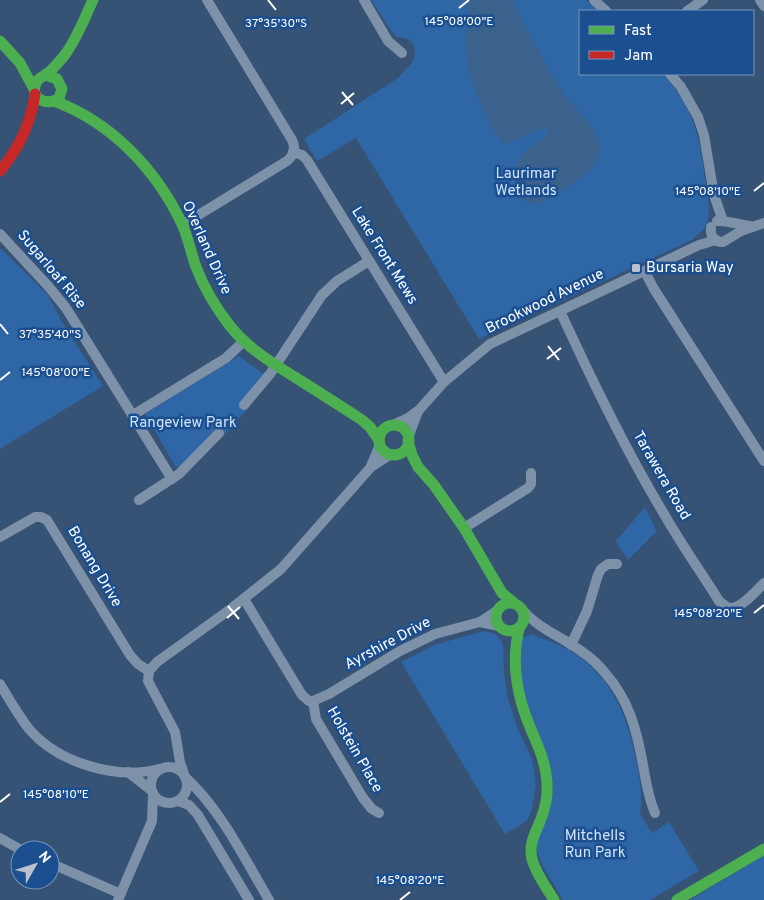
<svg xmlns="http://www.w3.org/2000/svg" width="764" height="900" font-family="Overpass,sans-serif">
<rect width="100%" height="100%" fill="#365274"/>
<g fill="#2f66a5">
<path d="M371,0H586L598,11H580V74H663C696,111 699,137 706,184C708,197 711,211 707,223C705,230 697,235 692,240L479,339L356,138L317,161L304,139L398,78L413,61L415,55L414,45L408,39L395,36Z"/>
<path d="M0,248L48,295L62,322L103,386L0,449Z"/>
<path d="M239,356L265,375L240,403L246,411L225,434L217,427L180,467L175,466L145,414Z"/>
<path d="M645,507L657,531L628,560L616,541Z"/>
<path d="M484,631L496,634L503,644L504,673L507,695L517,727L532,759L536,785L532,809L527,821L505,834L401,662L434,645Z"/>
<path d="M532,634C546,640 561,645 574,653C611,676 629,719 636,760C640,780 643,793 640,814L652,833L669,822L699,871L650,900H563L543,867L537,851L536,842L549,808L533,724L522,684L518,639Z"/>
<path d="M764,855V900H690Z"/>
</g>
<path fill="#3b618d" d="M464,0H512C528,32 545,65 564,94C574,108 587,118 595,133C599,140 601,147 599,155C595,173 554,196 537,204C517,202 513,190 516,171C516,167 517,163 519,160C525,149 538,142 547,134L549,129H541L507,144C492,141 469,77 467,62C467,54 466,46 466,38C467,23 472,15 464,0Z"/>
<g fill="none" stroke-linecap="round" stroke-linejoin="round">
<g stroke="#7d92a8" stroke-width="10">
<path d="M364,0L388,41L402,53"/>
<path d="M594,0L606,11"/>
<path d="M760,0L764,6"/>
<path d="M687,11L703,0"/>
<path d="M670,74L681,87L698,117L704,135L714,195L723,221"/>
<path d="M293,152L302,155L307,160L444,382"/>
<path d="M717,221C727,220 739,225 750,226"/>
<path d="M182,225L287,161C294,155 296,148 292,140L207,0"/>
<path d="M711,227C710,236 714,242 723,242L741,231L764,223"/>
<path d="M0,234L49,287L66,308L172,479"/>
<path d="M645,272L654,289L764,461"/>
<path d="M560,311C592,380 625,449 664,514C681,544 701,572 719,601C722,603 726,607 730,608C741,609 757,590 764,583"/>
<path d="M244,405L270,374L322,295L337,281L369,261"/>
<path d="M133,415L226,358L244,341"/>
<path d="M393,425L408,418L419,410L444,382L490,344L699,245L716,240"/>
<path d="M408,438L418,411"/>
<path d="M371,466L380,445"/>
<path d="M139,500L179,474L219,433"/>
<path d="M464,528L528,488L531,484V473"/>
<path d="M0,537L35,517H41L47,520L130,655L138,664L149,671"/>
<path d="M244,599L302,695L309,701H313L316,719L363,798L372,809L379,813"/>
<path d="M522,609C538,629 561,636 581,651C590,657 599,665 606,674C629,700 637,731 643,765C646,781 648,797 655,813"/>
<path d="M480,622L497,611"/>
<path d="M571,645L587,611L598,575L601,569L608,564H617"/>
<path d="M0,684C9,699 18,715 29,729C58,763 116,780 159,769"/>
<path d="M313,701L329,694L400,651L435,634L480,622L499,626"/>
<circle cx="169" cy="785" r="18"/>
<path d="M128,772L151,790"/>
<path d="M184,774L180,762L175,732L148,681L149,671L157,662L232,608L281,569L371,467L391,454"/>
<path d="M185,777C222,811 244,858 269,900"/>
<path d="M178,801L189,805L198,815L249,900"/>
<path d="M0,838L21,850"/>
<path d="M50,863L121,894"/>
<path d="M118,900L152,821L153,795"/>
</g>
<g stroke="#4caf50" stroke-width="11">
<path d="M0,41L20,63L34,89"/>
<path d="M46,75L57,79L62,89L59,98C48,107 29,99 36,83C38,78 44,76 48,73C54,68 59,62 64,56C77,39 84,19 93,0"/>
<path d="M54,101C111,122 156,169 182,224C188,237 191,253 196,267C204,288 216,308 230,326C249,350 276,365 301,381C322,394 342,407 362,420L370,427L379,440"/>
<circle cx="394" cy="440" r="15"/>
<path d="M408,441L412,455L418,467L434,485L464,528L502,593L514,603"/>
<circle cx="510" cy="617" r="14"/>
<path d="M519,629C511,662 517,696 530,727C536,742 544,757 546,774C548,787 547,803 542,816C537,831 528,842 532,859C536,874 546,887 554,900"/>
<path d="M677,900L764,849"/>
</g>
<path stroke="#c62828" stroke-width="11" d="M0,171C19,148 31,124 35,94"/>
</g>
<path fill="none" stroke="#fff" stroke-width="2" d="M268,0L276,10M459,8L469,0M342,92L353,105M341,104L354,93M754,191L764,183M0,324L8,334M548,346L559,360M547,359L561,348M0,380L10,372M228,606L239,619M754,613L764,605M227,618L240,607M0,802L10,794M400,900L410,892"/>
<rect fill="#b9c2ce" stroke="#1b4f8f" stroke-width="2" x="631" y="263" width="10" height="10" rx="2.5"/>
<g text-anchor="middle" dominant-baseline="central" stroke-width="5" stroke-linejoin="round" paint-order="stroke">
<g font-size="15" fill="#cfe3fa" stroke="#1b4f8f">
<text x="526" y="174">Laurimar<tspan x="526" dy="17">Wetlands</tspan></text>
<text x="183" y="423">Rangeview Park</text>
<text x="595" y="836">Mitchells<tspan x="595" dy="17">Run Park</tspan></text>
</g>
<g font-size="15" fill="#fff" stroke="#1b4f8f">
<text transform="translate(206 248) rotate(66)">Overland Drive</text>
<text transform="translate(384 256) rotate(58)">Lake Front Mews</text>
<text transform="translate(51 270) rotate(50)">Sugarloaf Rise</text>
<text transform="translate(545 302) rotate(-26)">Brookwood Avenue</text>
<text transform="translate(661 476) rotate(60)">Tarawera Road</text>
<text transform="translate(94 567) rotate(59)">Bonang Drive</text>
<text transform="translate(388 644) rotate(-28)">Ayrshire Drive</text>
<text transform="translate(354 750) rotate(60)">Holstein Place</text>
</g>
<g font-size="15" fill="#fff" stroke="#1b4f8f" text-anchor="start">
<text x="646" y="268">Bursaria Way</text>
</g>
</g>
<g font-size="12" text-anchor="middle" fill="#fff" stroke="#1b4f8f" stroke-width="5" stroke-linejoin="round" paint-order="stroke">
<text x="459" y="25">145°08'00"E</text>
<text x="276" y="27">37°35'30"S</text>
<text x="708" y="195">145°08'10"E</text>
<text x="50" y="338">37°35'40"S</text>
<text x="56" y="376">145°08'00"E</text>
<text x="708" y="617">145°08'20"E</text>
<text x="56" y="798">145°08'10"E</text>
<text x="410" y="884">145°08'20"E</text>
</g>
<rect x="579" y="10" width="175" height="65" fill="#1b4f8f" stroke="#7695bc"/>
<rect x="589" y="26" width="25" height="8" fill="#4caf50" stroke="#7695bc"/>
<text x="624" y="35" font-size="15" fill="#ffffff">Fast</text>
<rect x="589" y="51" width="25" height="8" fill="#c62828" stroke="#7695bc"/>
<text x="624" y="60" font-size="15" fill="#ffffff">Jam</text>
<g transform="translate(35 865) rotate(51)"><circle r="24" fill="#1b4f8f" stroke="#7695bc"/>
<path d="M0-4L9 19L0 12L-9 19Z" fill="#b9c2ce"/>
<text y="-8" font-size="14" font-weight="bold" text-anchor="middle" fill="#ffffff">N</text>
</g>
</svg>
